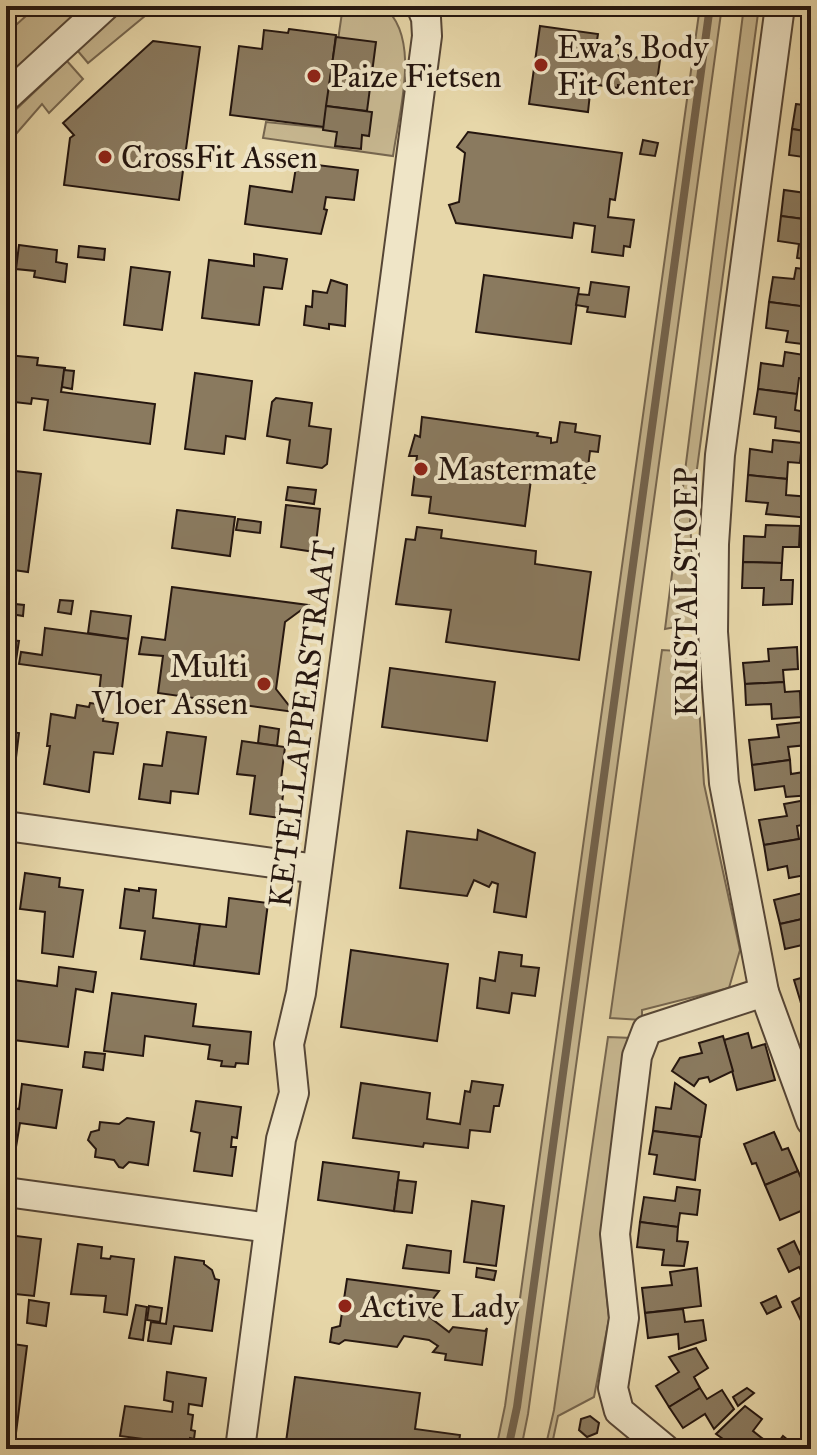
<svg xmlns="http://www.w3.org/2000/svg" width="817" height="1455" font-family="'IM FELL Great Primer',serif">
<rect width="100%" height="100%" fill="#e7d7a9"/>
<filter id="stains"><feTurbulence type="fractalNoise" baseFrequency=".0025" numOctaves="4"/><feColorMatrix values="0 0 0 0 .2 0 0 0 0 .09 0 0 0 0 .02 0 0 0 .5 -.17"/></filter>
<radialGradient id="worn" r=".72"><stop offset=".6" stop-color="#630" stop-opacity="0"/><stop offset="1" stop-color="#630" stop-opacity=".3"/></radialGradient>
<g fill="#c6b68f" stroke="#76664f" stroke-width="2">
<path d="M37,6H84L6,80V34Z"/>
<path d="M126,6H157L88,63L77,50Z"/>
<path d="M343,6H383C422,37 399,112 393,156L263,138L266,122L325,128Z"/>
<path d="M700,6H722L528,1414L521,1449H496L505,1406Z"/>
<path d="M744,6H759L690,521L696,623L665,629Z"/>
<path d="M67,61L83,79L49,113L42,104L9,142L16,158L11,186L6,185V119Z"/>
<path d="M695,643L704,784L740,950L729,988L642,1010V1020L610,1018L662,650L678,651Z"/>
<path d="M608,1037L632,1038L623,1063L601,1240L609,1319L594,1397L558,1416L551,1449H545L554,1410Z"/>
</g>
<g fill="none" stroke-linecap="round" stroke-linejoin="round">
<path stroke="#72624c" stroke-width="8" d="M508,1449L517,1407L710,6"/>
</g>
<g fill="#8a7a5f" stroke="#25160f" stroke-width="2">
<path d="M540,26L598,34L595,53L660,60L656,89L618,85V88L591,84L588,112L529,104Z"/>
<path d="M289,29L336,35L324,127L230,115L239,46L262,49L264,30L288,33Z"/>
<path d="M336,37L376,42L367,111L326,106Z"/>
<path d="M153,41L200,47L179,200L64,185L70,138L74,135L63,123Z"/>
<path d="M804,43L811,44V70L801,68Z"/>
<path d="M796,104L811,106V132L792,129Z"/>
<path d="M326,106L372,112L369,136L362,135L361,149L335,146L337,132L323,130Z"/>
<path d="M792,129L811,132V169V158L789,155Z"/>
<path d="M468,132L622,153L615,200L610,199L608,217L634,220L630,247L624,246L623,256L592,252L595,226L574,223L572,238L456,223L449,205L459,202L465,153L457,147Z"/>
<path d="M643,140L658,143L655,156L640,154Z"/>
<path d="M301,163L358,170L354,200L326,197L324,209L327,210L321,234L245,224L250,186L292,192L296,167Z"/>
<path d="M807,182H811V220L781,216L784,190L806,193Z"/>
<path d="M781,216L811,220V260L797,258L799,244L778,241Z"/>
<path d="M19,245L57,250L56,262L67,264L65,282L34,277L35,271L16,269Z"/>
<path d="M79,246L105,249L104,260L78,257Z"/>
<path d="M254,254L287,259L282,289L264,287L259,325L202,318L209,260L254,266Z"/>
<path d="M131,267L170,272L162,330L124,325Z"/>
<path d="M796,268L811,270L808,307L769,302L773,277L794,279Z"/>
<path d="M484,275L579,288L571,344L476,332Z"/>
<path d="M331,280L347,285L345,326L329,324V329L304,325L306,306L312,307L313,291L327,293Z"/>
<path d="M591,282L629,287L625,317L587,312L588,307L576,305L578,294L589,295Z"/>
<path d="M769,302L808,307L806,324H811V345L786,342L788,331L766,328Z"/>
<path d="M785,352L811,356L810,379L799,378L797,394L758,389L761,363L783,366Z"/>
<path d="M7,355L38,358L37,365L65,368L61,392L155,404L150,444L44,430L48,400L32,398L31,404L6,401Z"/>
<path d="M64,370L74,371L72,389L62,387Z"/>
<path d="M195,373L252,381L245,439L226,436L224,454L185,449Z"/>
<path d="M758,389L797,394L795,410L806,412L803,432L775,428L776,417L754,414Z"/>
<path d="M276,398L312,403L309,426L331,429L327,464L322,468L287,463L290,440L267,436L272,402Z"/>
<path d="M422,417L538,433L537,436L551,438V443L557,442L560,422L576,424L575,432L600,436L598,452L590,451L586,483L569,481L570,472L533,464L525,526L429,513L431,497L412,495L417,456H409L415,435L420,437Z"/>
<path d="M773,440L802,443L800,463L788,462L787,479L748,475L750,449L772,452Z"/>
<path d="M6,470L41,474L28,572L6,569Z"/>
<path d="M748,475L787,479L786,495L811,497L810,518L766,514L768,503L746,501Z"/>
<path d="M288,487L316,490L314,504L286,500Z"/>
<path d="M286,505L320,509L315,552L281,547Z"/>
<path d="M177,510L235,517L230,556L172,548Z"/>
<path d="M238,519L261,522L260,533L236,530Z"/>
<path d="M766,525L800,526L799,547H783L782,563L743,562L744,536L765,537Z"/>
<path d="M417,527L442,530L441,538L536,551L535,564L591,572L579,660L446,642L451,610L396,604L406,539L415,540Z"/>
<path d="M743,562L782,563L781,580H793L792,604L763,605L764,588H742Z"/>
<path d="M172,587L308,605L285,622L276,689L294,712L158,693L163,656L139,654L142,637L165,640Z"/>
<path d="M60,600L73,601L71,614L58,612Z"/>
<path d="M6,603L24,605L23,616L11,614L9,627H6Z"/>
<path d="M91,611L131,616L128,639L88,633Z"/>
<path d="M6,627H9L8,640L19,641L15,667L6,666Z"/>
<path d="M45,628L128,639L121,696L99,693L101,675L19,664L21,652L42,655Z"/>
<path d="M797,647L798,669L783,670L784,682L745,684L743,663L769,661L768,649Z"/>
<path d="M390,668L495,682L487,741L382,727Z"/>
<path d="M784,682L785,692L800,691L801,717L772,719L771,704L746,705L745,684Z"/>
<path d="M90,703L105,705L103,721L118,723L113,754L94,752L89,792L44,784L50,746H47L51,714L75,718L77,705L89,707Z"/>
<path d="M6,714L13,715L11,732L19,733L13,782L6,781Z"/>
<path d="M804,722L807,745L788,747L790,760L752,765L749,740L779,737L777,725Z"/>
<path d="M260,726L279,729L277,746L258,743Z"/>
<path d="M167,732L206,737L198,794L171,791L170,803L139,799L144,764L162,766Z"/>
<path d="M242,741L285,747L281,779L285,780L280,818L250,814L255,776L237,774Z"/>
<path d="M790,760L791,774L810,771L811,795L786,797L784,786L755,790L752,765Z"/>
<path d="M811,799V823L797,826L799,839L764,845L759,820L787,816L784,804Z"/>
<path d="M478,830L535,853L526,917L494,912L498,884L492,882L489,887L474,880L467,896L400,888L407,831L477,840Z"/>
<path d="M811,837V874L789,878L787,866L768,870L764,845Z"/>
<path d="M25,873L60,878L59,887L83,890L73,957L42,953L45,912L20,909Z"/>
<path d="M811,880V917L780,924L774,900L803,893L801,882Z"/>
<path d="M139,888L156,890L153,918L200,924L194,966L141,959L145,931L120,928L125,889L139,891Z"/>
<path d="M229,898L268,903L259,974L194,966L200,924L226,927Z"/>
<path d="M811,917V943L785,949L780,924Z"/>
<path d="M351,950L448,964L437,1041L341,1027Z"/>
<path d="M499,952L522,955L521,966L539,968L535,996L512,993L509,1013L477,1008L480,978L495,981Z"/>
<path d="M59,967L96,972L93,992L76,989L68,1047L6,1039V979L57,986Z"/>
<path d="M811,975V1000L801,1003L794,980Z"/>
<path d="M112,993L196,1004L193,1026L251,1032L248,1064L236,1063L235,1067L221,1066L222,1061L208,1059L210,1045L145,1036L143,1056L104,1051Z"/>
<path d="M811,1000V1024L807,1025L801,1003Z"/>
<path d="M748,1033L752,1048L765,1044L775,1080L737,1090L724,1040Z"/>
<path d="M723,1036L733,1071L710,1082L708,1077L699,1079L694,1086L672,1071L680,1058L702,1053L699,1043Z"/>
<path d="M85,1052L105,1054L103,1070L83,1067Z"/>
<path d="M472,1081L503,1085L499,1106H494L490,1132L470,1130L468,1148L424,1143L423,1147L353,1138L361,1083L430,1093L427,1119L460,1124L465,1091L470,1092Z"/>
<path d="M675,1083L706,1105L701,1137L653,1131L656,1107L671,1109Z"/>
<path d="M22,1084L62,1090L56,1128L20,1123L16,1147L6,1146V1107L19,1109Z"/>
<path d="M196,1101L241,1107L237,1138L232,1137L231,1147H236L232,1176L194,1171L200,1133L191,1131Z"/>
<path d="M127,1118L154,1122L148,1165L129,1162L123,1168L119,1167L114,1160L95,1157L96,1149L88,1140L91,1132L99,1130L100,1122L119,1124Z"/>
<path d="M653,1131L700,1137L695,1180L654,1174L657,1155L649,1154Z"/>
<path d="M774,1132L782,1150L788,1148L798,1171L765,1185L756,1163L752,1164L744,1144Z"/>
<path d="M323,1162L399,1172L394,1211L318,1200Z"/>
<path d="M798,1171L808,1194L802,1196L808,1208L780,1220L765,1185Z"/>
<path d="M398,1180L416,1182L412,1213L394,1211Z"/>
<path d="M677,1187L700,1190L697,1215L680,1213L678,1227L640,1222L644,1197L675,1201Z"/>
<path d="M472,1201L504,1206L496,1266L464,1262Z"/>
<path d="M640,1222L678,1227L677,1241L688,1242L684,1266L662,1265L664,1250L637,1247Z"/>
<path d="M8,1235L41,1239L34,1296L6,1293Z"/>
<path d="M794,1241L800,1254L811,1248V1277L806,1279L799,1267L789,1272L778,1249Z"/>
<path d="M78,1244L102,1247L101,1258L110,1259L111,1256L134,1259L127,1315L104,1312L106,1296L71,1294Z"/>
<path d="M407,1245L451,1251L449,1273L403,1268Z"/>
<path d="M175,1257L204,1261V1264L212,1270L215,1279L219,1280L212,1331L174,1326L171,1344L148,1341L151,1322L166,1324Z"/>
<path d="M477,1268L496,1271L494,1280L476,1277Z"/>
<path d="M697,1268L701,1306L645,1313L642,1288L672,1285L670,1272Z"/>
<path d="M347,1279L439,1291L423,1312L449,1332L453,1327L485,1331L487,1328L482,1365L445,1360L446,1354L433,1352L438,1346L429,1340L404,1336L397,1347L345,1340L339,1344L330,1342L332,1328L340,1326Z"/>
<path d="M811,1292V1321L803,1325L792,1302Z"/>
<path d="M776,1296L781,1307L767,1314L761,1303Z"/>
<path d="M29,1300L49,1303L46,1326L27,1323Z"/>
<path d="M136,1305L147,1307L143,1340L129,1338Z"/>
<path d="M149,1306L162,1308L160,1322L147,1320Z"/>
<path d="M683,1309L685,1322L703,1320L706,1340L679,1349L678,1334L648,1338L645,1313Z"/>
<path d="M6,1343L27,1346L15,1441L6,1440Z"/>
<path d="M696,1348L708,1368L694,1377L700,1388L669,1407L656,1386L679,1372L669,1357Z"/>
<path d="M167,1372L206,1378L202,1406L189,1404L188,1414L193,1415L191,1430L195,1431L194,1439L190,1438L189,1445L120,1436L125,1406L172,1412L173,1402L164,1400Z"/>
<path d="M295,1377L420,1393L415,1429L460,1435L458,1449H285Z"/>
<path d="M700,1388L707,1399L722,1390L734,1409L714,1429L705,1414L683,1428L669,1407Z"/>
<path d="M747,1388L754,1393L738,1406L733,1397Z"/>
<path d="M745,1406L762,1419L753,1431L763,1439L755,1449H726L730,1444L716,1434Z"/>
<path d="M590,1416L599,1423L597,1433L587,1437L579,1430L581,1419Z"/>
<path d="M783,1436L799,1449H755L763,1439L774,1448Z"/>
</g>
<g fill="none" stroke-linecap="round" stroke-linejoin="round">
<g stroke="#564636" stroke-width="32">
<g id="minor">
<path d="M780,6L720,455L714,544L713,632L724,783L764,992L811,1121"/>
<path d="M6,97L105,6"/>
<path d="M6,826L317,869"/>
<path d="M6,1192L269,1228"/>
<path d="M240,1449L281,1139L294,1093L289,1044L301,993L427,36L426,18L421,6"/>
<path d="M665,1449L619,1411L613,1388L624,1318L615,1234L637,1056L647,1030L764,992"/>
</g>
</g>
<use href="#minor" stroke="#efe5c7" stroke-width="28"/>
</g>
<g fill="#8f2418" stroke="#efe5c7" stroke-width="3">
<circle cx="541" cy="65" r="8"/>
<circle cx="314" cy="76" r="8"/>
<circle cx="105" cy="157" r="8"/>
<circle cx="421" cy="469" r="8"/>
<circle cx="264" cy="684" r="8"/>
<circle cx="345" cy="1306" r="8"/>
</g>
<g text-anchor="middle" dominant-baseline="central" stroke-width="8" stroke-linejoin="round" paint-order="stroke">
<g font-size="32" fill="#25160f" stroke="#efe5c7" text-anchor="start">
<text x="557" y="47">Ewa's Body<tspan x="557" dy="37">Fit Center</tspan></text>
<text x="330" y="76">Paize Fietsen</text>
<text x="121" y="157">CrossFit Assen</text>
<text x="437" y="469">Mastermate</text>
<text x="248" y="666" text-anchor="end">Multi<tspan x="248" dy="37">Vloer Assen</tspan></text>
<text x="361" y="1306">Active Lady</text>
</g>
<g font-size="32" fill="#25160f" stroke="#efe5c7">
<text transform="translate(686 592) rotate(-90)">KRISTALSTOEP</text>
<text transform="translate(302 724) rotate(-83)">KETELLAPPERSTRAAT</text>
</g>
</g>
<rect width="817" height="1455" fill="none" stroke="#e7d7a9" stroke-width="32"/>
<rect x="8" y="8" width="801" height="1439" fill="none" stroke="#25160f" stroke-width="4"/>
<rect x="16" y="16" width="785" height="1423" fill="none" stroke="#25160f" stroke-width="2"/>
<rect width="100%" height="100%" filter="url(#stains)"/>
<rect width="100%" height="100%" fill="url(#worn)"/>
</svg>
